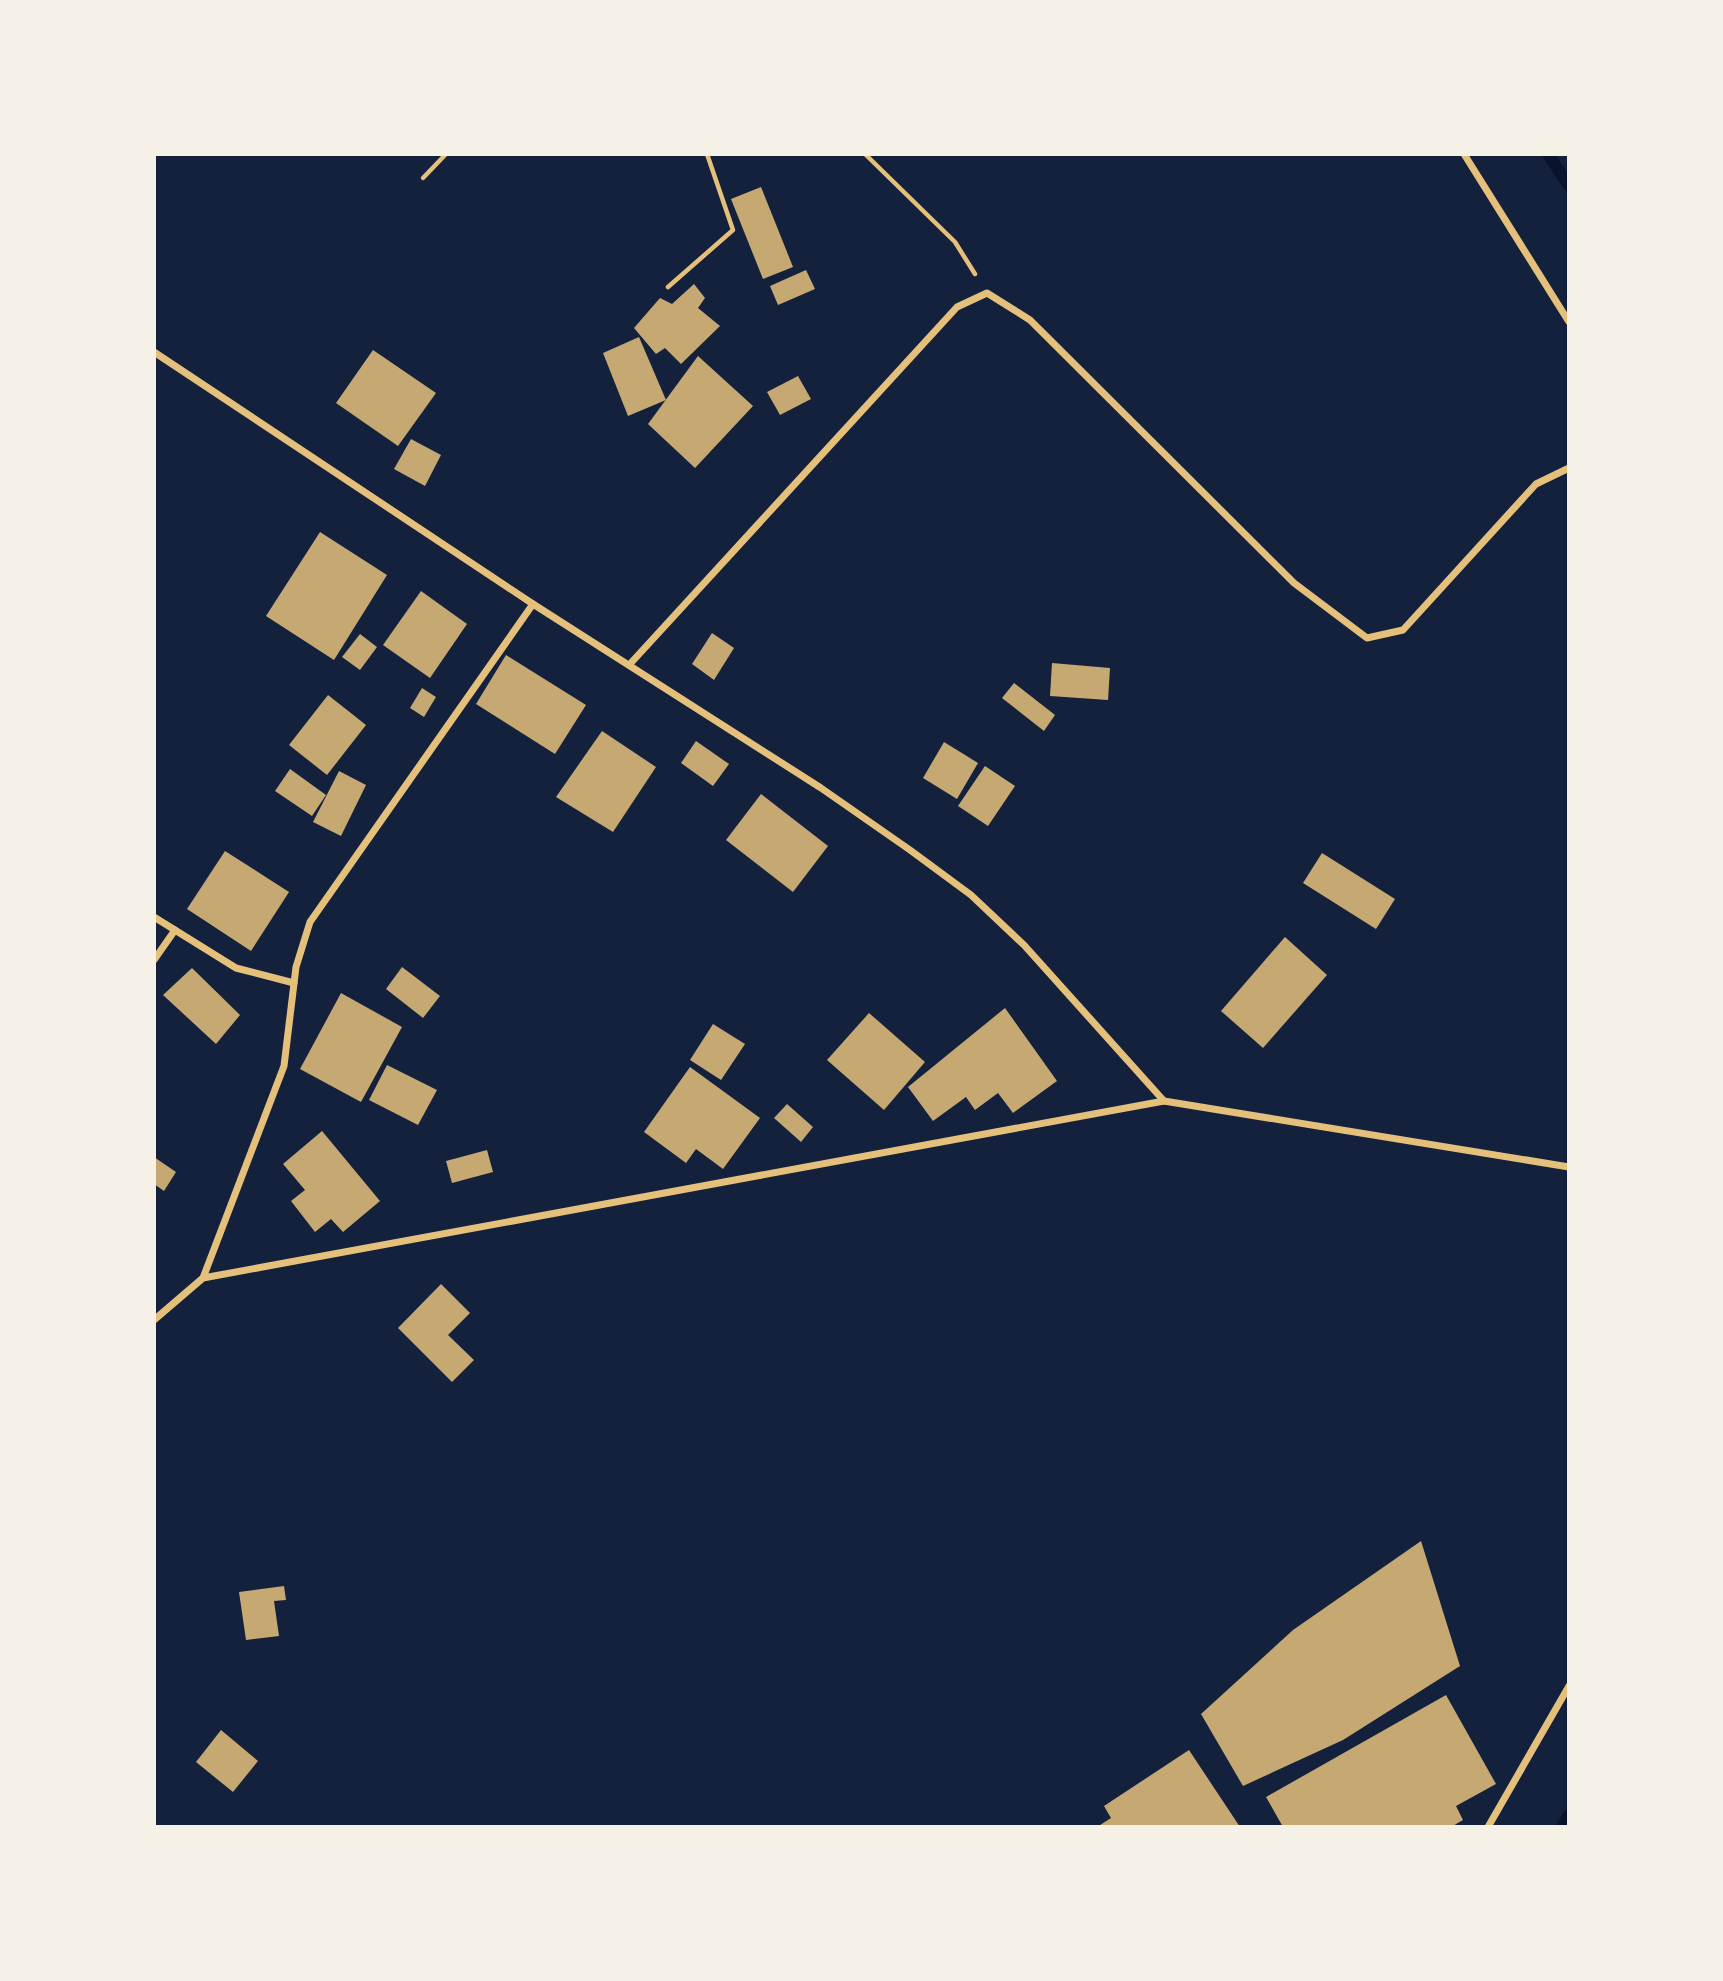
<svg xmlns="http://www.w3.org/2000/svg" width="1723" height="1981" font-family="Rubik,sans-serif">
<rect width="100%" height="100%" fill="#14213d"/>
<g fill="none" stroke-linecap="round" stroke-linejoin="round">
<g stroke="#0b132b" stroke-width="12">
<path d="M1548,154L1569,186"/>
<path d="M1562,1827L1569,1815"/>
</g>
</g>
<g fill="#c6a872">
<path d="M761,187L793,267L763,279L731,199Z"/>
<path d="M806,270L815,289L778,305L770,286Z"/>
<path d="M694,284L705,298L698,308L720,326L681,364L665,348L656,354L634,328L660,298L672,304Z"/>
<path d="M639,337L666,400L628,416L603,353Z"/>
<path d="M373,350L436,393L398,446L336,403Z"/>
<path d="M698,356L753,406L695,468L648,424Z"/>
<path d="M798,376L811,399L780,415L767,392Z"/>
<path d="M411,439L441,455L425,486L394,469Z"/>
<path d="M320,532L387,575L334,660L266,616Z"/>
<path d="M421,591L467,624L430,678L383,645Z"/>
<path d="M712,633L734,648L714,680L692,664Z"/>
<path d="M360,634L377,647L360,670L342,657Z"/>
<path d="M506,655L586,705L555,754L476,704Z"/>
<path d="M1052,663L1110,668L1108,700L1050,696Z"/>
<path d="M1014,683L1055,715L1044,731L1002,698Z"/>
<path d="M422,688L436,697L424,717L410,708Z"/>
<path d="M328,695L366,725L327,775L289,745Z"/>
<path d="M602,731L656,767L613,832L556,797Z"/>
<path d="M696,741L729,764L713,786L681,763Z"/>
<path d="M944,742L978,763L957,799L923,778Z"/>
<path d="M985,766L1015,786L988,826L958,806Z"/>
<path d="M290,769L326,795L312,816L275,791Z"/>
<path d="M339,771L366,785L341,836L313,822Z"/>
<path d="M761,794L828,846L793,892L726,840Z"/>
<path d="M225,851L289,892L251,951L187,909Z"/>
<path d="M1322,853L1395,899L1376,929L1303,883Z"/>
<path d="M1285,937L1327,975L1263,1048L1221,1011Z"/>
<path d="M402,967L440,996L423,1018L386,989Z"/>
<path d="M192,968L240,1015L216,1044L163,995Z"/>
<path d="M341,993L402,1027L361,1102L300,1069Z"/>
<path d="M1005,1008L1057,1081L1013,1113L998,1093L975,1110L966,1097L933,1121L908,1087Z"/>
<path d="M869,1013L925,1062L884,1110L827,1060Z"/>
<path d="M713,1024L745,1044L721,1080L690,1060Z"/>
<path d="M387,1065L437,1090L418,1125L369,1100Z"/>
<path d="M690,1067L760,1118L723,1169L696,1149L686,1163L644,1132Z"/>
<path d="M787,1104L813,1127L801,1142L774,1118Z"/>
<path d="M322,1131L380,1201L343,1232L331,1219L315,1232L291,1201L305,1190L283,1164Z"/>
<path d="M487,1150L493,1172L452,1183L446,1161Z"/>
<path d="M154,1157L176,1172L164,1191L154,1184Z"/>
<path d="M441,1284L470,1313L448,1335L474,1360L452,1382L398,1328Z"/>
<path d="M1421,1541L1460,1666L1343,1740L1243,1786L1201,1714L1293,1630Z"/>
<path d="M284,1586L286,1600L274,1601L279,1636L246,1640L239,1592Z"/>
<path d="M1446,1695L1496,1784L1456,1806L1463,1820L1451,1827H1283L1266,1797Z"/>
<path d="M221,1730L258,1761L233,1792L196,1762Z"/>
<path d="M1189,1750L1240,1827H1097L1111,1818L1104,1806Z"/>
</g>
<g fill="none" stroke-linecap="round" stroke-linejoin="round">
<g stroke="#e5c07b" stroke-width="4.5">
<path d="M865,154L955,242L975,274"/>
<path d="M423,178L446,154"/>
<path d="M668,287L733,230L707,154"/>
</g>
<g stroke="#e5c07b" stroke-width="7">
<path d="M1464,154L1569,322"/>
<path d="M154,352L533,604L821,788L910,850L971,895L1024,945L1164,1101L1569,1167"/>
<path d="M630,664L957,307L987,293L1030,320L1294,583L1367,638L1403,630L1536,484L1569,468"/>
<path d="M154,917L236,968L294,983"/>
<path d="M154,960L175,930"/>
<path d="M203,1278L284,1066L296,967L310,922L533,604"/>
<path d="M154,1320L203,1278L1164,1101"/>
<path d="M1488,1827L1569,1686"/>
</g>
</g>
<rect width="1723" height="1981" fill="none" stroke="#f6f1e7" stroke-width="312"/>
</svg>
